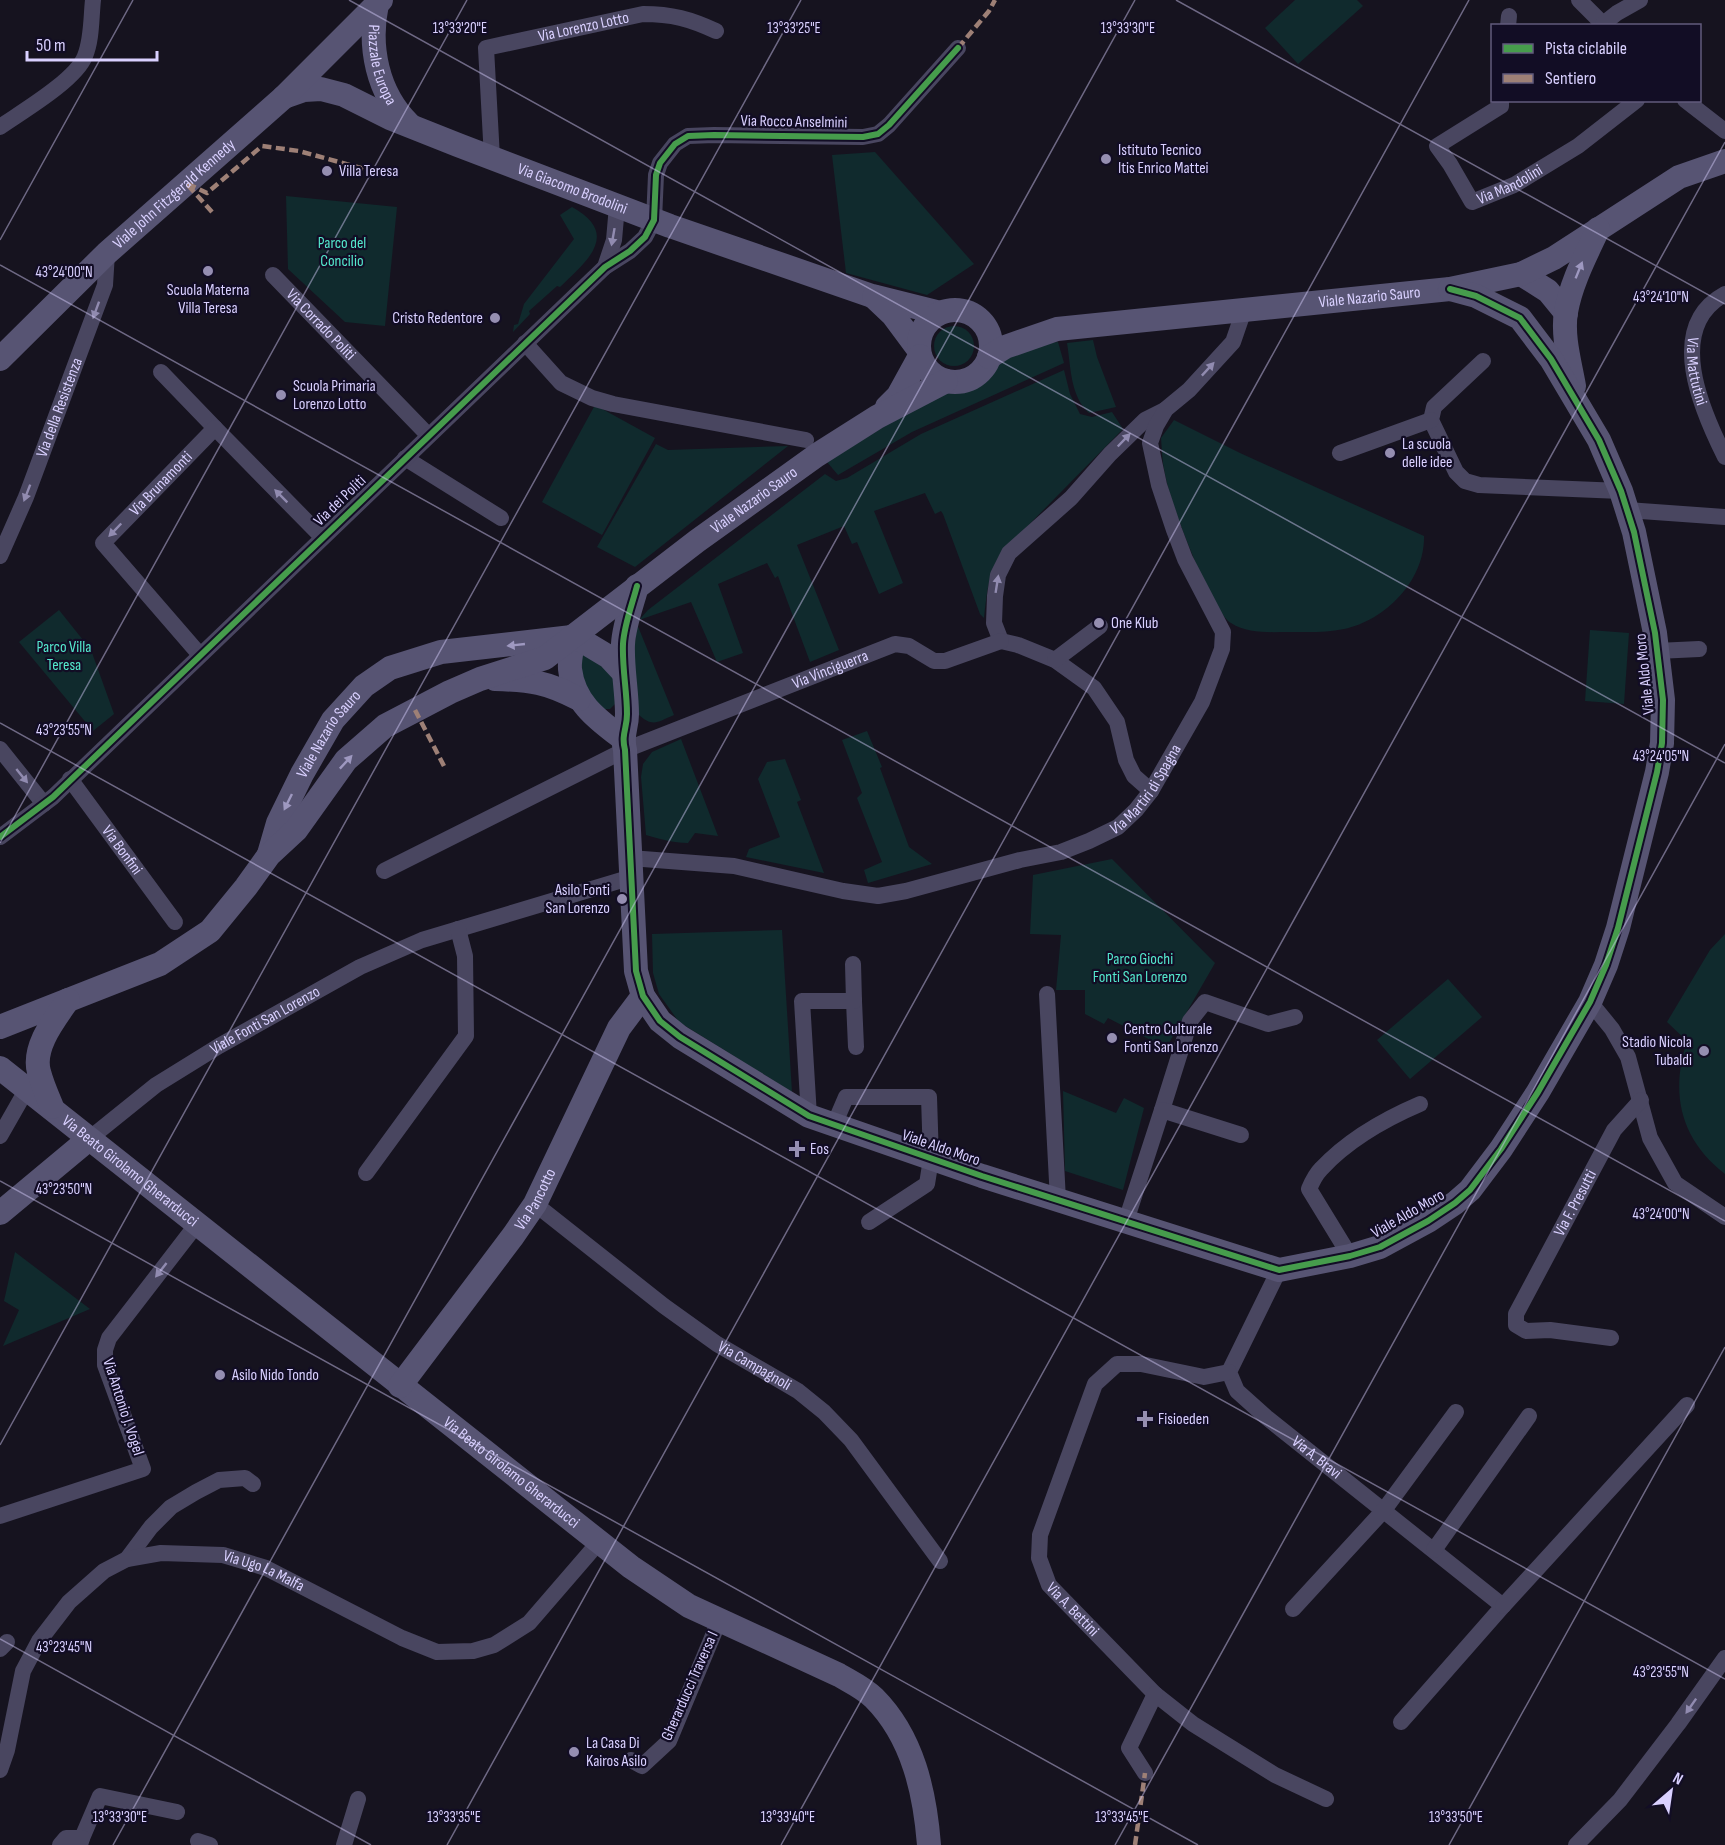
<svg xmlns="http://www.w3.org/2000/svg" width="1725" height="1845" font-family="'Sofia Sans Condensed',sans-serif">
<rect width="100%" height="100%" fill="#16131f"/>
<g fill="#102a2d">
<path d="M1295,0H1357L1363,6L1298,64L1265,28Z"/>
<path d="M875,152L974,264L927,295L846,273L832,155Z"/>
<path d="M286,196L397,207L385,326L345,322L288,269Z"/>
<path d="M572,207C621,234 587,261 560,287L557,286L529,311L530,314L513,332L514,325L518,324L524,304L574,239L560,215Z"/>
<circle cx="954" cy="346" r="20"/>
<path d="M1093,340L1097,357L1116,407L1089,413C1070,396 1071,367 1067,343Z"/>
<path d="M1058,342L1064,363L912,432L838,475L827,462L938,393L964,392L976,388L989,377L1003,359L1049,343Z"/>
<path d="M1064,370L1070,394L1080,414L1092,417L1112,412L1123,429L1002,552C988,572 987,594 984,618L980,614L943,514L941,511L935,514L925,493L874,511L903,583L879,594L857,542L852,544L844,526L797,545L839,650L810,662L778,576L775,578L767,563L718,584L743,653L717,662L691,602L639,620L648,610L825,474L836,481L847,478L921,434Z"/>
<path d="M595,405L655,438L602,535L542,502Z"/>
<path d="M1174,420L1240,453L1424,536C1425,580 1386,620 1344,629C1326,633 1307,632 1289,632C1270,632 1248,634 1231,623C1211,611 1169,500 1165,474C1162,462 1162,450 1161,438Z"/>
<path d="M656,444L668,450L788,446L635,567L597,547Z"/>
<path d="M59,610L91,650L114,714L93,731L19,642Z"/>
<path d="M637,624L674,715C657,722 653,728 638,714L634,652Z"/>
<path d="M1590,630L1629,633L1624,704L1585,701Z"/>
<path d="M583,653L614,675L615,704L610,709H604L583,690L581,657Z"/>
<path d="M867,731L882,767L880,768L909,847L932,864L868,883L864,870L882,862L857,798L862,793L842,740Z"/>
<path d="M681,739L718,836L695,833L688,843C673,843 660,839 646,835L641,777L643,764L652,752Z"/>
<path d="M785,759L801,800L797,802L824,873L746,857L749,849L780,837L758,779L767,762Z"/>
<path d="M1112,859L1215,963L1166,1048L1108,1018L1104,1024L1085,1014V990H1056L1061,935L1030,934L1033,875Z"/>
<path d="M782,930L792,1092L679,1022L659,994L653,973L652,934Z"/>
<path d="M1725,934V1174C1680,1139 1670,1093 1687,1041L1667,1022L1710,950Z"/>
<path d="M1448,979L1482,1017L1410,1079L1377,1040Z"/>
<path d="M1063,1091L1116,1113L1124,1098L1144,1108L1123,1190L1065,1171Z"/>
<path d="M15,1252L90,1309L3,1346L19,1310L4,1301Z"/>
</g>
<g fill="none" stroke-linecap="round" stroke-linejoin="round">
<g stroke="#494660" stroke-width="16">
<path d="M1579,0L1605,26"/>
<path d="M1603,24L1617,13L1640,0"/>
<path d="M1508,26L1509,16"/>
<path id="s1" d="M1501,100V106L1437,146L1450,164L1472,202L1514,185L1578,146L1637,100"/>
<path d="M1685,100L1725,131"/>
<path d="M0,127C23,111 76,80 85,56C92,39 91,18 93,0"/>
<path id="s2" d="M492,158L486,48L643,14C672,14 690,19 716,31"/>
<path d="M605,267L614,240L617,206"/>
<path id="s3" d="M273,275L428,435"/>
<path id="s4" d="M1725,294C1664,327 1702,411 1725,457"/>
<path d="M525,343L561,383L592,398L613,404L806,440"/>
<path d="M1483,361L1434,407L1431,420L1456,472L1465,481L1479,485L1621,491"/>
<path d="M161,372L215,428"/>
<path d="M1340,453L1431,420"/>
<path d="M405,458L501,518"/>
<path d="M1627,510L1725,517"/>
<path id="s5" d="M0,556L26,497L105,285L107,253"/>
<path d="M1001,641L994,623L995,596L998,575L1009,553L1071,498L1110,454L1145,420L1165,410"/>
<path d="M1001,641L1018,645L1055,660L1094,688L1117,722L1126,760L1134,776L1151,791"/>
<path d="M1657,651L1699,649"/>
<path id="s6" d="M200,655L103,543L215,428L322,537"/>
<path d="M1055,660L1100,626"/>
<path d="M0,749L44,804"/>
<path id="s7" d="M70,779L175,922"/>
<path d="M0,837L53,797L605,267L630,251L645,237L654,220L656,175L660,163L675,144L688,136L714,135L863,137L878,134L889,125L958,48"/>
<path id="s8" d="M630,858L734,866L843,891L878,896L906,891L1020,860L1061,852L1089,841L1118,827L1136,810L1151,791L1202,702L1222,649L1223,632L1185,559L1174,530L1159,485L1150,443L1156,426L1166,409L1189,390L1233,342L1244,310"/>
<path id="s9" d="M384,871L625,750L895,644L909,646L934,661H945L1001,641"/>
<path d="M1047,994L1058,1200"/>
<path d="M854,1001L856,1047"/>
<path d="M1590,1002L1612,1029L1628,1057L1650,1138L1675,1183L1725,1217"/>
<path d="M1162,1110L1190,1021L1205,1002L1268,1024L1295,1017"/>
<path d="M809,1116L802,1001H854L853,964"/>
<path d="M834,1125L846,1097H929L931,1159L927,1184L869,1222"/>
<path d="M0,1136L32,1080"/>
<path id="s10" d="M89,1139L156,1085L219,1046L360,967L422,940L632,877"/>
<path d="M366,1173L466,1036L465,956L458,929"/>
<path id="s11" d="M535,1204L664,1306L717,1344L798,1391L824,1412L851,1440L940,1561"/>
<path d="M1126,1221L1162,1110L1241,1135"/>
<path d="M1350,1256L1309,1189C1312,1182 1316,1174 1321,1169C1347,1141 1385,1119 1420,1104"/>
<path id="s12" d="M1279,1270L1229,1372L1237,1391L1266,1417L1503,1606L1401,1722"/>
<path id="s13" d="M1611,1338L1550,1330L1526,1331L1516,1325V1314L1614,1130L1641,1100"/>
<path id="s14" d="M1229,1372L1204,1377L1141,1364H1117L1095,1384L1040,1535L1039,1558L1049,1585L1155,1694L1193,1724L1275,1775L1326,1799"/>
<path d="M0,1516L143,1469L105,1365V1350L109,1338L197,1224"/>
<path d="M1434,1550L1529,1416"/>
<path d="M127,1559L151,1527L171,1507L196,1492L219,1480L245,1478L253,1484"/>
<path d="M1503,1606L1687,1405"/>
<path d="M1293,1609L1384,1510L1456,1412"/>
<path d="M0,1649L7,1642"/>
<path d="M631,1760L642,1766L669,1741L719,1621"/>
<path id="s15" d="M0,1770L7,1750L23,1671L39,1641L69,1602L104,1571L127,1559L161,1553L223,1555L266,1568L402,1638L437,1652L473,1651L494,1645L529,1623L599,1542"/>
<path d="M1145,1773L1129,1748L1155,1694"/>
<path d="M82,1838L100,1796L177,1812"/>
<path d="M198,1841L210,1845"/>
<path d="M60,1845L66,1838H82L80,1845"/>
<path d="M344,1845L358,1799"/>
<path d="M1576,1845L1620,1800L1678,1724L1725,1658"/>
</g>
<g stroke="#575473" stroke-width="24">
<path id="s16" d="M377,4C368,46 377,93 409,124"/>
<path id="s17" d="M284,97L304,90L321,89L344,95L390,118L458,145L670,226L872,296L940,313"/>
<path d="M1521,274L1548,291L1566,313"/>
<path d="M874,297L893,315L919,350"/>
<circle cx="955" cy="346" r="36"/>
<path id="s18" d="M989,357L1005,347L1057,329L1450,289L1521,274L1554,258L1679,177L1725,161"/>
<path id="s19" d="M0,359L107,253L284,97L381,0"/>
<path d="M1574,386C1570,363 1562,336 1566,312C1571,283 1586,255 1598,229"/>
<path d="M887,407L898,396L920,356"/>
<path d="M637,586C632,605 624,625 623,644C622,668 627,691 627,714C627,729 621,734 625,750L636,971L643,996L660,1021L680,1037L809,1116L982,1176L1279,1270L1350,1256L1380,1247L1428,1221L1455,1203L1470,1190L1501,1149L1538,1092L1590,1002L1606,965L1618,928L1657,772L1662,743L1663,700L1655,633L1634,532L1621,491L1599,440L1551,359L1520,318L1476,296L1450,289"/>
<path d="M574,636C573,647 569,659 570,669C574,703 597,719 622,738"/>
<path d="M574,636L609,657L623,672"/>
<path d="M495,679C531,680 547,682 579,699"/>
<path id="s20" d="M269,854L278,823L302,774L333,720L364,686L390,668L441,652L572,637"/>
<path id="s21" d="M0,1027L160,964L210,931L246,887L269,855L296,830L346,760L385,726L450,692L480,679L545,658L697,541L817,455L877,417L946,381"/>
<path id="s22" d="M0,1068L631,1567L689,1606L839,1675C851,1682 864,1688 874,1698C913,1737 925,1793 929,1845"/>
<path d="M52,1107C47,1095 42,1084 39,1072C32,1047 55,1019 68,1000"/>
<path d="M0,1213L89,1139"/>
<path id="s23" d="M400,1386L513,1236L535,1204L619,1028L643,996"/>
</g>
<g stroke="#9e8076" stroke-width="4.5" stroke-dasharray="9 4.5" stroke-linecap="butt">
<path d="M958,48L989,11L995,0"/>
<path d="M212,212L186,183L207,193L262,146L299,151L379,173"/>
<path d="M415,710L444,766"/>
<path d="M1135,1845L1145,1773"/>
</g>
<g stroke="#120d25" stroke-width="10">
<g id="cycleway">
<path d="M637,586C632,605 624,625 623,644C622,668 627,691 627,714C627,729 621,734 625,750L636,971L643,996L660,1021L680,1037L809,1116L982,1176L1279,1270L1350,1256L1380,1247L1428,1221L1455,1203L1470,1190L1501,1149L1538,1092L1590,1002L1606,965L1618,928L1657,772L1662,743L1663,700L1655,633L1634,532L1621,491L1599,440L1551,359L1520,318L1476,296L1450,289"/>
<path d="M0,837L53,797L605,267L630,251L645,237L654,220L656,175L660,163L675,144L688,136L714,135L863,137L878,134L889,125L958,48"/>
</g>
</g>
<use href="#cycleway" stroke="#469c4c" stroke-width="6"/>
</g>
<defs><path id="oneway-solid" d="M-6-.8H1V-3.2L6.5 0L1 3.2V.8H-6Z" transform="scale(1.5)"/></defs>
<g fill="#918bb0">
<use href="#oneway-solid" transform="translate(613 237) rotate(100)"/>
<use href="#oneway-solid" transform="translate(96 310) rotate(110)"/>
<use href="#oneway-solid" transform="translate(1208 369) rotate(-47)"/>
<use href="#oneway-solid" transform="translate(1124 440) rotate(-46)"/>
<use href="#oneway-solid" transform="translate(27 493) rotate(111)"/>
<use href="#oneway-solid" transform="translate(281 496) rotate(-135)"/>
<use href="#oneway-solid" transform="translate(115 530) rotate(134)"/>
<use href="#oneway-solid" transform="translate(997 584) rotate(-81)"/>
<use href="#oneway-solid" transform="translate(22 776) rotate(51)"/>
<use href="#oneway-solid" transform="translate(161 1270) rotate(128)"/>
<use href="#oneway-solid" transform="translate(1691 1706) rotate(125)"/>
</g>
<g fill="#9e98c0">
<use href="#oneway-solid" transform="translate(1579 270) rotate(-68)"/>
<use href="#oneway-solid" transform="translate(516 645) rotate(174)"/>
<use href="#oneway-solid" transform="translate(346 762) rotate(-47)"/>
<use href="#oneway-solid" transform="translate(288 802) rotate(116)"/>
</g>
<path fill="none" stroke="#d9d0ff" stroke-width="1.5" stroke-opacity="0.45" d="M349,0L1725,763M1176,0L1725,304M0,240L133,0M0,265L1725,1221M0,723L1725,1679M0,843L467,0M0,1181L1198,1845M0,1445L801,0M0,1639L371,1845M113,1845L1135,0M447,1845L1469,0M781,1845L1725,142M1115,1845L1725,744M1449,1845L1725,1347"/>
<g fill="#958eb1" stroke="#120d25" stroke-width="2">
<circle cx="1106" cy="159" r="6"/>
<circle cx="327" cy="171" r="6"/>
<circle cx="208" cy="271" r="6"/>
<circle cx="495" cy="318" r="6"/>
<circle cx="281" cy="395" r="6"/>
<circle cx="1390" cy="453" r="6"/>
<circle cx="1099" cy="623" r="6"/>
<circle cx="622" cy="899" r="6"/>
<circle cx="1112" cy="1038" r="6"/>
<circle cx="1704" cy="1051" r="6"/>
<path d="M794 1140h6v6h6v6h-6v6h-6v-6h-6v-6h6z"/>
<circle cx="220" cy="1375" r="6"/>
<path d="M1142 1410h6v6h6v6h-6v6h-6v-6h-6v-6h6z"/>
<circle cx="574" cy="1752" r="6"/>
</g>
<g text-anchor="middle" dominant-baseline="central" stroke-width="4.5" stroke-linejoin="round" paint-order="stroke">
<g font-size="16" fill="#d9d0ff" stroke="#120d25">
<text stroke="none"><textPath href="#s2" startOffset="210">Via Lorenzo Lotto</textPath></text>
<text stroke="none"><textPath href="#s16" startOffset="62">Piazzale Europa</textPath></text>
<text transform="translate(794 122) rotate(1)">Via Rocco Anselmini</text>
<text stroke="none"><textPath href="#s1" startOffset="189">Via Mandolini</textPath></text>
<text stroke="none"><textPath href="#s17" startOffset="309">Via Giacomo Brodolini</textPath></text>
<text stroke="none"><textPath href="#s19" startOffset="240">Viale John Fitzgerald Kennedy</textPath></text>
<text stroke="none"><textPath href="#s18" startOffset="388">Viale Nazario Sauro</textPath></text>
<text stroke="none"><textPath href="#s3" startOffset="69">Via Corrado Politi</textPath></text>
<text stroke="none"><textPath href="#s4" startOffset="90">Via Mattutini</textPath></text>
<text stroke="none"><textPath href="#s5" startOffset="160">Via della Resistenza</textPath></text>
<text stroke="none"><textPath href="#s6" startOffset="231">Via Brunamonti</textPath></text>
<text stroke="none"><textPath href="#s21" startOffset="939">Viale Nazario Sauro</textPath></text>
<text transform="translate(340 501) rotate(-44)">Via dei Politi</text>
<text stroke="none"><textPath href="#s9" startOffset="490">Via Vinciguerra</textPath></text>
<text transform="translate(1645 674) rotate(-96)">Viale Aldo Moro</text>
<text stroke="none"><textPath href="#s20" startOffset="135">Viale Nazario Sauro</textPath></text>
<text stroke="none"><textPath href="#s8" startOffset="549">Via Martiri di Spagna</textPath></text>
<text stroke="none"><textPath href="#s7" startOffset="88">Via Bonfini</textPath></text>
<text stroke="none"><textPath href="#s10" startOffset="213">Viale Fonti San Lorenzo</textPath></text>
<text transform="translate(941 1148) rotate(19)">Viale Aldo Moro</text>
<text stroke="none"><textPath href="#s22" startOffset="166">Via Beato Girolamo Gherarducci</textPath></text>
<text stroke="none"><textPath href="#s23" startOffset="231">Via Pancotto</textPath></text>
<text stroke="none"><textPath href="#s13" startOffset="234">Via F. Presutti</textPath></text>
<text transform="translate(1408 1214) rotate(-30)">Viale Aldo Moro</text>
<text stroke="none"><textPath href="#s11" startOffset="273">Via Campagnoli</textPath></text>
<text transform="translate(123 1407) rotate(72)">Via Antonio J. Vogel</text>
<text stroke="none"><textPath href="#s12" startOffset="238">Via A. Bravi</textPath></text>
<text stroke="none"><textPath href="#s22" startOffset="652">Via Beato Girolamo Gherarducci</textPath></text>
<text stroke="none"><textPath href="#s15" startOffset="398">Via Ugo La Malfa</textPath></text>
<text stroke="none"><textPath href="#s14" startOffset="390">Via A. Bettini</textPath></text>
<text transform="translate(690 1686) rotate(-66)">Gherarducci Traversa I</text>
</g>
<g font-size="16" fill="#d9d0ff" stroke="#120d25" text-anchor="start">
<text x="1118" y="150">Istituto Tecnico<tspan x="1118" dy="18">Itis Enrico Mattei</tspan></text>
<text x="339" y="171">Villa Teresa</text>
<text x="208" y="290" text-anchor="middle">Scuola Materna<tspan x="208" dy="18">Villa Teresa</tspan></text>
<text x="483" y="318" text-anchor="end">Cristo Redentore</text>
<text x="293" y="386">Scuola Primaria<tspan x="293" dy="18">Lorenzo Lotto</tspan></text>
<text x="1402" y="444">La scuola<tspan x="1402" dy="18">delle idee</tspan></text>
<text x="1111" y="623">One Klub</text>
<text x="610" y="890" text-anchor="end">Asilo Fonti<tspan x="610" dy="18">San Lorenzo</tspan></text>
<text x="1124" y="1029">Centro Culturale<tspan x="1124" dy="18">Fonti San Lorenzo</tspan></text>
<text x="1692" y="1042" text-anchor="end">Stadio Nicola<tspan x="1692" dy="18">Tubaldi</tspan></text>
<text x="810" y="1149">Eos</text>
<text x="232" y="1375">Asilo Nido Tondo</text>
<text x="1158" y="1419">Fisioeden</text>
<text x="586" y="1743">La Casa Di<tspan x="586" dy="18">Kairos Asilo</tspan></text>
</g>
<g font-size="16" fill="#54e8cd" stroke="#120d25">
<text x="342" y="243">Parco del<tspan x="342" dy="18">Concilio</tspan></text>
<text x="64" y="647">Parco Villa<tspan x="64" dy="18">Teresa</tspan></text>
<text x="1140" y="959">Parco Giochi<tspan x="1140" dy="18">Fonti San Lorenzo</tspan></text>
</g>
</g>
<g font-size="15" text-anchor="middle" fill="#d9d0ff" stroke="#120d25" stroke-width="4.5" stroke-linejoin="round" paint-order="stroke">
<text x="460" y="33">13°33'20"E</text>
<text x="794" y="33">13°33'25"E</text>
<text x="1128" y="33">13°33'30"E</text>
<text x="64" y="277">43°24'00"N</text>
<text x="1661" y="302">43°24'10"N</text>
<text x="64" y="735">43°23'55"N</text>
<text x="1661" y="761">43°24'05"N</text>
<text x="64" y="1194">43°23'50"N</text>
<text x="1661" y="1219">43°24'00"N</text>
<text x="64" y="1652">43°23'45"N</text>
<text x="1661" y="1677">43°23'55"N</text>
<text x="120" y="1822">13°33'30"E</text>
<text x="454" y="1822">13°33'35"E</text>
<text x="788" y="1822">13°33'40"E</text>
<text x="1122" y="1822">13°33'45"E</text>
<text x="1456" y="1822">13°33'50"E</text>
</g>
<rect x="1491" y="24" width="210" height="78" fill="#120d25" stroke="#625b7c" stroke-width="1.5"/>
<rect x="1503" y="44" width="30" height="9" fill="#469c4c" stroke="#625b7c" stroke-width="1.5"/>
<text x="1545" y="54" font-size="18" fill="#d9d0ff">Pista ciclabile</text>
<rect x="1503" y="74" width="30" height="9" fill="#9e8076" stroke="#625b7c" stroke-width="1.5"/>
<text x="1545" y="84" font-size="18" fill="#d9d0ff">Sentiero</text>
<g transform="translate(1671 1791) rotate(29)" stroke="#120d25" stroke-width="4.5" paint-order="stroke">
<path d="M0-4.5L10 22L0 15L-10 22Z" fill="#d9d0ff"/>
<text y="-9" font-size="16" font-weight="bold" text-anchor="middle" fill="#d9d0ff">N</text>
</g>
<path d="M27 51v9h130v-9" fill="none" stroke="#d9d0ff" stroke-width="3"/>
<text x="36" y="51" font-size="18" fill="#d9d0ff" stroke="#120d25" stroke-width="4.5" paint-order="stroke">50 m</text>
</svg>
